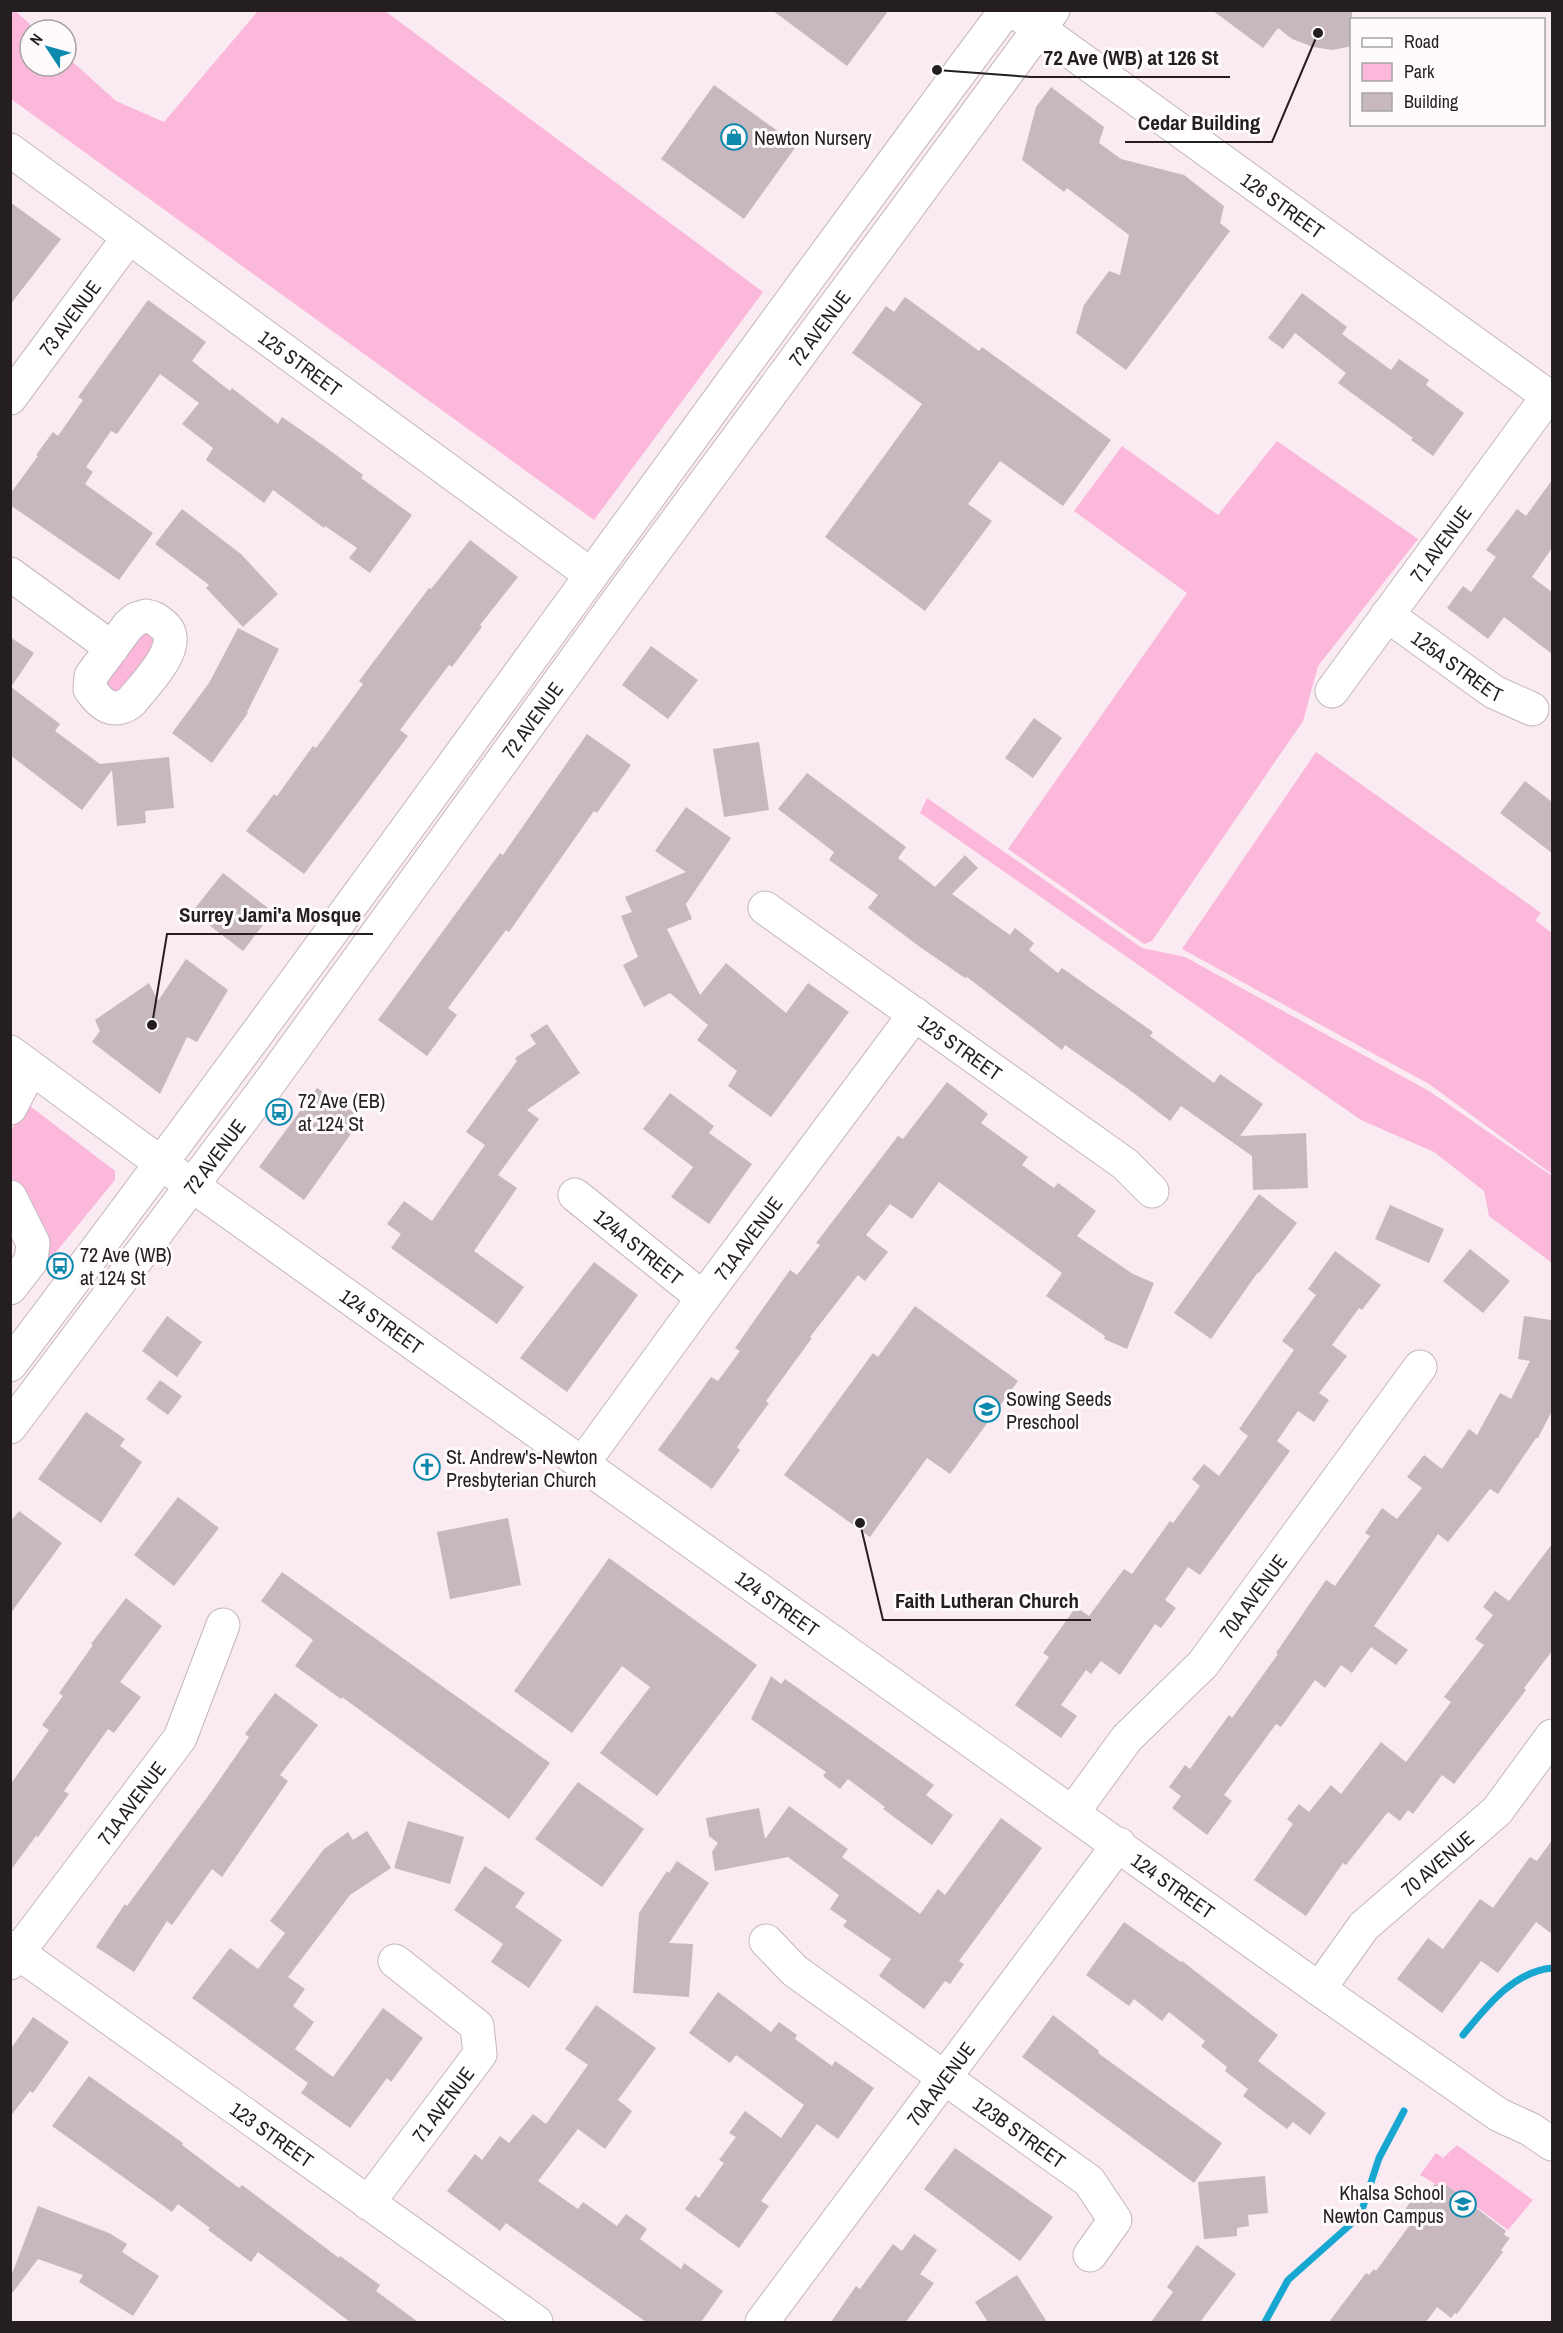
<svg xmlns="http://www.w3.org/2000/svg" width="1563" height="2333" font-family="'Archivo Narrow',sans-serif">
<rect width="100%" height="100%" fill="#faeaf2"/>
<g fill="#fbb8da">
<path d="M11,10L15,11L37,30H30V66H66V56L116,101L164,122L258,11H385L763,292L594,520L11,99Z"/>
<path d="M1277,441L1418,539L1318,666L1303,721L1152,941L1144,944L1008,849L1187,593L1074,511L1122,446L1218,515Z"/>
<path d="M148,630L157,643L119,695L102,689L139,634Z"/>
<path d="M1316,752L1541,913L1535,920L1552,933V1174L1429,1084L1182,949Z"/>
<path d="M927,798L1142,948L1185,957L1429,1091L1552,1176V1263L1489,1216L1484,1191L1434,1152L1361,1120L920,813Z"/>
<path d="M30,1106L115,1171V1180L47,1263L42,1235L32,1206L11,1179V1133L15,1122Z"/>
<path d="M1457,2145L1533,2200L1508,2230L1445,2184L1441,2187L1420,2175L1436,2153L1443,2158Z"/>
</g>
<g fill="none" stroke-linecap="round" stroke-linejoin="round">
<g stroke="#18a7d0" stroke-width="7">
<path d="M1463,2035C1487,2006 1513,1972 1552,1968"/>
<path d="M1265,2322L1288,2280L1360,2216L1379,2158L1404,2111"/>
</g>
</g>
<g fill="#c7b7bf">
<path d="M772,10H889L847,66Z"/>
<path d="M1212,10H1352V46L1333,50L1313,47L1292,39L1278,28L1263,48Z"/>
<path d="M714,85L797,145L744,219L661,159Z"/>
<path d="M1051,87L1104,127L1099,143L1121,159L1184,175L1224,206L1220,223L1230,231L1126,370L1076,333L1084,305L1109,271L1120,275L1129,235L1067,188L1064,192L1022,160L1036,107Z"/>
<path d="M10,202L61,239L10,305Z"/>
<path d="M1302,293L1347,327L1342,334L1391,370L1399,359L1429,380L1426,385L1464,413L1433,456L1411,440L1413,438L1338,383L1346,373L1295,333L1283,349L1268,338Z"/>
<path d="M905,297L979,351L982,347L1111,440L1063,506L1000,461L968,504L992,521L925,611L825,537L922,404L852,353L886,306L894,312Z"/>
<path d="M148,300L206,342L192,361L230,391L232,388L278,424L282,417L324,446L363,475L361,478L412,515L370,573L349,558L357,548L325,526L324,528L273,490L264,503L206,460L213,448L182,424L199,403L160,374L117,434L111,431L86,467L93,472L85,484L153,533L119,580L10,505V494L38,456L36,455L53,432L58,436L83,400L78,397Z"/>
<path d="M1552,480V548L1532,577L1552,592V654L1504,617L1488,639L1447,608L1463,586L1471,592L1496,557L1486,550L1517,509L1526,516Z"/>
<path d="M182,509L241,554L278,594L243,627L206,588L209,585L155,544Z"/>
<path d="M470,540L518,577L480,625L482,627L452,667L449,665L400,730L408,736L304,874L246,831L274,794L277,796L313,746L316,748L363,684L359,681L429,588L431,589Z"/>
<path d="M238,628L279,649L247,712L248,713L212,763L172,733L209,683Z"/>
<path d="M10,637L34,653L11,687L60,724L55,731L100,764L169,757L174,808L145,811L146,823L117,826L112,770L82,810L10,755Z"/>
<path d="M651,646L698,680L668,719L622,685Z"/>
<path d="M1034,718L1062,738L1033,778L1005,758Z"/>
<path d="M587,734L631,765L597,813L594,811L509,932L506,930L448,1008L457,1015L427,1056L378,1020L500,853L503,855Z"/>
<path d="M759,742L769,810L724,817L713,749Z"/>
<path d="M807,773L906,847L898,858L935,887L965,855L978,868L952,894L1010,935L1015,928L1034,943L1029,950L1058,973L1062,968L1153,1032L1150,1036L1214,1083L1220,1074L1263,1104L1240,1136L1306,1133L1308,1188L1253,1190L1252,1156L1181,1106L1170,1121L1131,1091L1065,1045L1062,1050L967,977L965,978L920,947L868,908L878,895L829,860L834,852L778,809Z"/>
<path d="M1525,781L1552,802V853L1500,813Z"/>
<path d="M686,807L731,838L686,904L692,919L667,929L700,995L726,963L786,1013L808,983L849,1012L771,1117L728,1086L737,1071L697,1040L708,1025L670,993L644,1007L623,965L638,957L621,916L632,912L625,897L686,872L655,851Z"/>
<path d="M223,873L273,912L243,951L192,912Z"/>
<path d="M186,959L228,990L197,1042L187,1037L160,1094L92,1042L100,1031L95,1020L149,983L158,1001Z"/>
<path d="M547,1024L580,1073L527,1110L539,1119L498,1175L517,1188L474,1251L524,1287L497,1324L391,1248L401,1234L387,1224L404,1201L432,1221L485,1145L466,1132L517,1061L515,1058L536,1044L530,1035Z"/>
<path d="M947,1082L988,1114L981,1123L1028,1157L1022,1165L1054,1188L1058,1183L1096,1211L1077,1236L1133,1274L1154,1283L1127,1349L1104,1339L1105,1336L1046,1296L1062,1273L939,1182L912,1219L890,1204L866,1235L888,1252L865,1281L858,1275L810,1337L812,1338L766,1401L769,1403L737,1447L740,1450L712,1489L658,1450L711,1377L718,1381L740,1351L735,1348L790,1270L797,1275L820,1245L816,1243L898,1136L903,1139Z"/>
<path d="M317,1088L362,1118L304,1200L259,1167Z"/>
<path d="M670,1093L714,1126L709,1133L752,1164L709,1224L671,1197L693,1167L643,1129Z"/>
<path d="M1259,1194L1297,1223L1259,1273L1258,1272L1211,1339L1174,1313Z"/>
<path d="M1390,1205L1444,1229L1429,1263L1375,1239Z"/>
<path d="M1470,1249L1510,1281L1483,1313L1443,1281Z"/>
<path d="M1335,1251L1381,1285L1362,1310L1359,1308L1332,1345L1347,1356L1319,1393L1329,1400L1314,1422L1298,1411L1277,1441L1290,1451L1200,1575L1188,1567L1165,1600L1176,1608L1161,1628L1155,1624L1120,1675L1101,1661L1091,1674L1086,1670L1061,1705L1077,1716L1061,1738L1015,1705L1049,1657L1043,1653L1076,1607L1089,1616L1124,1569L1132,1574L1170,1521L1173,1523L1200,1486L1192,1479L1204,1464L1219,1476L1248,1436L1239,1429L1294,1350L1282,1341L1316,1295L1308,1289Z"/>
<path d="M594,1262L638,1295L567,1392L520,1358Z"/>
<path d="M915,1306L1018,1381L950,1474L927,1458L870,1537L784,1475L873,1353L878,1357Z"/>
<path d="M167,1316L202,1342L177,1377L142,1351Z"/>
<path d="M1524,1316L1552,1320V1411L1538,1438H1536L1498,1494L1490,1489L1448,1542L1438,1534L1374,1626L1408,1650L1396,1665L1371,1647L1352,1673L1341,1665L1325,1688L1315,1680L1281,1727L1276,1724L1224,1795L1232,1801L1207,1835L1172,1808L1181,1796L1169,1787L1185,1765L1190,1769L1229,1715L1232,1718L1278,1654L1276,1653L1326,1580L1335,1586L1370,1536L1365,1533L1382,1508L1397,1519L1422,1488L1407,1477L1424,1455L1442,1469L1469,1429L1477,1435L1500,1393L1511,1399L1530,1361L1518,1359Z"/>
<path d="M160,1380L182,1396L168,1415L146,1399Z"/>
<path d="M86,1412L125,1439L120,1446L142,1462L101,1523L38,1479Z"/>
<path d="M178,1497L219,1528L174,1586L134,1555Z"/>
<path d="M19,1511L62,1543L10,1614V1522Z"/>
<path d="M508,1518L521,1585L450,1599L437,1532Z"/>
<path d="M1552,1544V1651L1524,1688L1526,1690L1454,1784L1442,1775L1413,1814L1408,1810L1400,1821L1388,1812L1346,1865L1343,1863L1306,1916L1254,1880L1293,1824L1287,1819L1299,1804L1309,1812L1331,1785L1341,1794L1381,1742L1406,1762L1451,1702L1444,1697L1484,1645L1475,1639L1493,1615L1483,1607L1495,1591L1509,1601Z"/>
<path d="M609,1558L757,1665L657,1796L600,1753L650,1687L622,1666L572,1733L514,1691Z"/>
<path d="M282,1572L550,1763L509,1819L342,1697L341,1699L295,1666L313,1640L261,1601Z"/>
<path d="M126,1598L162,1626L120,1682L141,1697L114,1733L108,1729L64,1791L69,1794L38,1837L36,1836L10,1871V1785L49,1730L42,1725L63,1696L59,1693L93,1645L91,1644Z"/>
<path d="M771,1676L781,1684L785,1679L934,1785L926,1795L953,1815L932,1845L883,1809L885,1807L848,1779L840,1789L823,1776L826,1772L751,1719Z"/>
<path d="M275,1693L318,1725L280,1775L288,1781L222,1877L212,1869L172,1925L167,1921L134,1972L96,1947L125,1904L127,1906L211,1792L249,1737L245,1734Z"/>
<path d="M578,1782L644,1829L602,1887L535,1839Z"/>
<path d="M789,1806L848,1849L842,1857L920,1914L938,1889L945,1895L1001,1818L1042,1848L959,1961L964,1964L950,1984L945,1981L924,2009L879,1976L891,1959L843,1926L847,1921L830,1909L839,1895L788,1857L715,1871L712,1852L718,1843L709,1836L706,1818L759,1808L765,1839Z"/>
<path d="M408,1821L464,1837L450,1884L394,1868Z"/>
<path d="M367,1831L391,1868L350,1895L288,1977L305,1989L293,2006L314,2022L295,2049L333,2077L383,2008L423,2038L391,2082L387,2078L350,2128L301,2093L308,2083L192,1998L230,1948L258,1969L285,1933L270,1921L324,1849L348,1832L353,1840Z"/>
<path d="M1552,1840V1934L1536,1922L1498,1973L1481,1961L1442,2013L1397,1979L1428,1938L1443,1949L1480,1899L1493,1908L1530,1857L1537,1861Z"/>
<path d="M677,1861L709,1883L669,1943L693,1944L689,1997L633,1993L639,1913L667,1871L669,1873Z"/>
<path d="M485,1866L525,1893L515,1907L562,1940L529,1988L491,1962L503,1944L454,1910Z"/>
<path d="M1124,1922L1181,1962L1182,1961L1278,2035L1258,2061L1326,2113L1310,2135L1293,2122L1287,2129L1243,2096L1248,2089L1225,2071L1227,2067L1201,2046L1205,2041L1169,2012L1162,2021L1134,1999L1129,2006L1086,1975Z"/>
<path d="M718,1992L771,2032L779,2022L797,2035L795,2039L832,2066L835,2061L874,2088L838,2139L817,2124L761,2201L769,2206L739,2248L685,2209L695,2195L699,2198L724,2163L719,2160L736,2137L729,2133L745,2111L781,2138L804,2105L736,2055L730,2063L689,2033Z"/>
<path d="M596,2005L656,2048L618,2100L632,2111L605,2149L578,2129L538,2181L578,2209L583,2202L617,2226L626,2214L647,2229L640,2239L681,2269L684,2263L723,2291L701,2322H646L506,2223L500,2231L447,2191L475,2154L482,2160L500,2136L509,2143L533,2114L546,2124L588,2065L565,2049Z"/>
<path d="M1053,2015L1099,2051L1098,2053L1222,2143L1194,2183L1022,2057Z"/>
<path d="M33,2017L69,2042L33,2093L30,2091L10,2117V2050Z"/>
<path d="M89,2076L183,2143L182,2145L239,2188L242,2185L339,2258L340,2256L380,2285L376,2291L418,2322H350L258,2252L251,2262L208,2230L210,2228L178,2204L172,2212L52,2126Z"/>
<path d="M955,2148L1053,2217L1020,2261L924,2189Z"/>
<path d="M1265,2176L1268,2213L1248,2215L1249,2226L1237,2228V2236L1204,2239L1198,2182Z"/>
<path d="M1444,2183L1506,2231L1504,2235L1510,2238L1501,2250L1503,2252L1457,2314L1455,2313L1451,2318L1437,2307L1426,2322H1329L1366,2273L1369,2275L1374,2269L1376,2271L1415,2218L1404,2211L1420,2188L1427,2194L1435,2184L1441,2187Z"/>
<path d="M38,2206L109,2233L127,2244L122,2252L159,2276L133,2316L79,2282L83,2275L38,2259L10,2296V2279Z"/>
<path d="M914,2234L937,2250L920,2274L934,2283L906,2322H831L856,2286L860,2289L893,2244L902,2251Z"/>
<path d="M1197,2245L1236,2274L1200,2322H1151L1173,2292L1167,2287Z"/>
<path d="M1017,2275L1047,2322H988L975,2302Z"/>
</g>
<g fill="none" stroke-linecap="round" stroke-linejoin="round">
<g stroke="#c5b6bd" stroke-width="35">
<g id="minor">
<path id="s1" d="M1013,10L1552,399"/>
<path id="s2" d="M10,150L591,575"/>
<path id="s3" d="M10,398L129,237"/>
<path d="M10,574L112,648"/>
<path id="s4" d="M1387,615L1494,692L1532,709"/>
<path d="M146,616C153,617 156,619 162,624C188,643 145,684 131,702C113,715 101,705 90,689L91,676L128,626L136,619Z"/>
<path id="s5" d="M1332,691L1548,396"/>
<path id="s6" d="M765,908L1125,1164L1152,1191"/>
<path id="s7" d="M10,1052L162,1164L1319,1989L1499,2115L1530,2129L1552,2144"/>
<path d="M10,1108L31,1068"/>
<path id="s8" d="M575,1195L703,1298"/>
<path d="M10,1197L33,1243L31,1261L10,1288"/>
<path id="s9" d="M583,1463L703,1298L915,1014"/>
<path id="s10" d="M1073,1812L1127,1738L1203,1664L1420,1367"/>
<path id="s11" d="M766,1941L795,1971L1089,2181L1115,2220L1090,2255"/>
<path id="s12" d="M10,1947L536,2322"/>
<path id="s13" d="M10,1963L180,1738L223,1625"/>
<path id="s14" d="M1319,1989L1364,1926L1497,1811L1552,1736"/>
<path id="s15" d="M368,2203L480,2054L477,2026L395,1961"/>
<path id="s16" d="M762,2322L1119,1844"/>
</g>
</g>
<g stroke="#c5b6bd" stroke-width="35">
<g id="major">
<path d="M10,1365C348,918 671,459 1006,10"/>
<path id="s17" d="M10,1427L264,1090L620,598L1053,10"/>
</g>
</g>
<use href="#minor" stroke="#fff" stroke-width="33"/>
<use href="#major" stroke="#fff" stroke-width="33"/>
</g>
<defs>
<g id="shop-ring" transform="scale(1.35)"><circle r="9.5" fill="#fffbfd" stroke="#0c89ac" stroke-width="1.5"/><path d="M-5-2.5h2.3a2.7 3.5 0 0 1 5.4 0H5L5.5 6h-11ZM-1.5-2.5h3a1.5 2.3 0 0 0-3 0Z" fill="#0c89ac"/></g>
<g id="bus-ring" transform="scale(1.35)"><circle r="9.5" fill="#fffbfd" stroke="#0c89ac" stroke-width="1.5"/><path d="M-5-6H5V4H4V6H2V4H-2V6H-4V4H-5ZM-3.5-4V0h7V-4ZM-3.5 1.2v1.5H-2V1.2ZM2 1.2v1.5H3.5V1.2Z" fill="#0c89ac"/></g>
<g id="school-ring" transform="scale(1.35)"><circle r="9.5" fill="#fffbfd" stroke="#0c89ac" stroke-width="1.5"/><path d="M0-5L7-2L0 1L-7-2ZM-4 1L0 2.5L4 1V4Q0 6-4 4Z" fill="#0c89ac"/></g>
<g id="church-ring" transform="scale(1.35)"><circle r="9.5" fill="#fffbfd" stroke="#0c89ac" stroke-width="1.5"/><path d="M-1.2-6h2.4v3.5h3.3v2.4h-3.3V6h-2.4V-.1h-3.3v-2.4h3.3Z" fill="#0c89ac"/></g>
</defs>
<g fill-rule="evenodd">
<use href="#shop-ring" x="734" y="137"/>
<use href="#bus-ring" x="279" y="1112"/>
<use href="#bus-ring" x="60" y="1266"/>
<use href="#school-ring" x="987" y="1409"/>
<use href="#church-ring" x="427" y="1467"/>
<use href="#school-ring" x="1463" y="2204"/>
</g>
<g text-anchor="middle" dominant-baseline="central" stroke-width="6" stroke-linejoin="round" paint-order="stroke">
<g font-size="20" fill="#241e21" stroke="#fffbfd" text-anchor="start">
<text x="754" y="137">Newton Nursery</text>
<text x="298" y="1100">72 Ave (EB)<tspan x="298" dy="23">at 124 St</tspan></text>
<text x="80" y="1254">72 Ave (WB)<tspan x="80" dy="23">at 124 St</tspan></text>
<text x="1006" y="1398">Sowing Seeds<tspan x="1006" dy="23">Preschool</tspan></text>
<text x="446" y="1456">St. Andrew's-Newton<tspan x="446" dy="23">Presbyterian Church</tspan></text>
<text x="1444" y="2192" text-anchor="end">Khalsa School<tspan x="1444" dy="23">Newton Campus</tspan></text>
</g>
<g font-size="20" fill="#241e21" stroke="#fffbfd">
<text stroke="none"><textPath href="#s1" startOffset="333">126 STREET</textPath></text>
<text stroke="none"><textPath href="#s3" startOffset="100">73 AVENUE</textPath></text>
<text stroke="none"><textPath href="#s17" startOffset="1365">72 AVENUE</textPath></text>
<text stroke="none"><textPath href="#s2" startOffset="360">125 STREET</textPath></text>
<text stroke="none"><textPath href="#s5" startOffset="183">71 AVENUE</textPath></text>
<text stroke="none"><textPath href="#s4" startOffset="87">125A STREET</textPath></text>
<text stroke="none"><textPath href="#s17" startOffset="879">72 AVENUE</textPath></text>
<text stroke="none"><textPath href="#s6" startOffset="240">125 STREET</textPath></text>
<text stroke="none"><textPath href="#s17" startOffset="339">72 AVENUE</textPath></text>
<text stroke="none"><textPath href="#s9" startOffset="279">71A AVENUE</textPath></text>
<text stroke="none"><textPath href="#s8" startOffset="82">124A STREET</textPath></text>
<text stroke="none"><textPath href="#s7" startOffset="459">124 STREET</textPath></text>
<text stroke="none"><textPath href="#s10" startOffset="282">70A AVENUE</textPath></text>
<text stroke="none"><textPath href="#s7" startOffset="945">124 STREET</textPath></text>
<text stroke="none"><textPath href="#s13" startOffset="201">71A AVENUE</textPath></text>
<text stroke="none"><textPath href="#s14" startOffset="174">70 AVENUE</textPath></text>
<text stroke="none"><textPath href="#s7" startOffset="1431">124 STREET</textPath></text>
<text stroke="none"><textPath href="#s16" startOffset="298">70A AVENUE</textPath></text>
<text stroke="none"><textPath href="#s15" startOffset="124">71 AVENUE</textPath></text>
<text stroke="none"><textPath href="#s11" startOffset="318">123B STREET</textPath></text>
<text stroke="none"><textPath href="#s12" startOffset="322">123 STREET</textPath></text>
</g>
</g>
<path fill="none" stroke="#241e21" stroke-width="2" d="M937 70L1031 77H1230M1318 33L1272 142H1125M152 1025L167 934H373M860 1523L883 1620H1091"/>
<g fill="#241e21" stroke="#fffbfd" stroke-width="2">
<circle cx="937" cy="70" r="6"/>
<circle cx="1318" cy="33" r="6"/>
<circle cx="152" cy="1025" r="6"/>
<circle cx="860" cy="1523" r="6"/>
</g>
<g font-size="21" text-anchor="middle" font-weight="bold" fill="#241e21" stroke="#fffbfd" stroke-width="6" stroke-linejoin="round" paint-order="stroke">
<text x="1131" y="65">72 Ave (WB) at 126 St</text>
<text x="1199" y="130">Cedar Building</text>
<text x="270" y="922">Surrey Jami'a Mosque</text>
<text x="987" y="1608">Faith Lutheran Church</text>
</g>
<rect width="1563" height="2333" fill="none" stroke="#241e21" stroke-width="24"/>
<rect x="1350" y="18" width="195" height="108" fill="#fffbfd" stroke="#a7a3a5" stroke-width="1.5"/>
<rect x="1362" y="38" width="30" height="9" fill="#ffffff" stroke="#a7a3a5" stroke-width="1.5"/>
<text x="1404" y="48" font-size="18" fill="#241e21">Road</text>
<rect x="1362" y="63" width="30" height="18" fill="#fbb8da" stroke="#a7a3a5" stroke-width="1.5"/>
<text x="1404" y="78" font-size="18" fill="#241e21">Park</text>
<rect x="1362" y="93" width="30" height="18" fill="#c7b7bf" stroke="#a7a3a5" stroke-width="1.5"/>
<text x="1404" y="108" font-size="18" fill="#241e21">Building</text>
<g transform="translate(48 48) rotate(306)"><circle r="28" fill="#fffbfd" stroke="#a7a3a5" stroke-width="1.5"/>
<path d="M0-4.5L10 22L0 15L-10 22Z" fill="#0c89ac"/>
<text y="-9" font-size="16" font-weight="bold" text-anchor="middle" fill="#241e21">N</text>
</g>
</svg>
